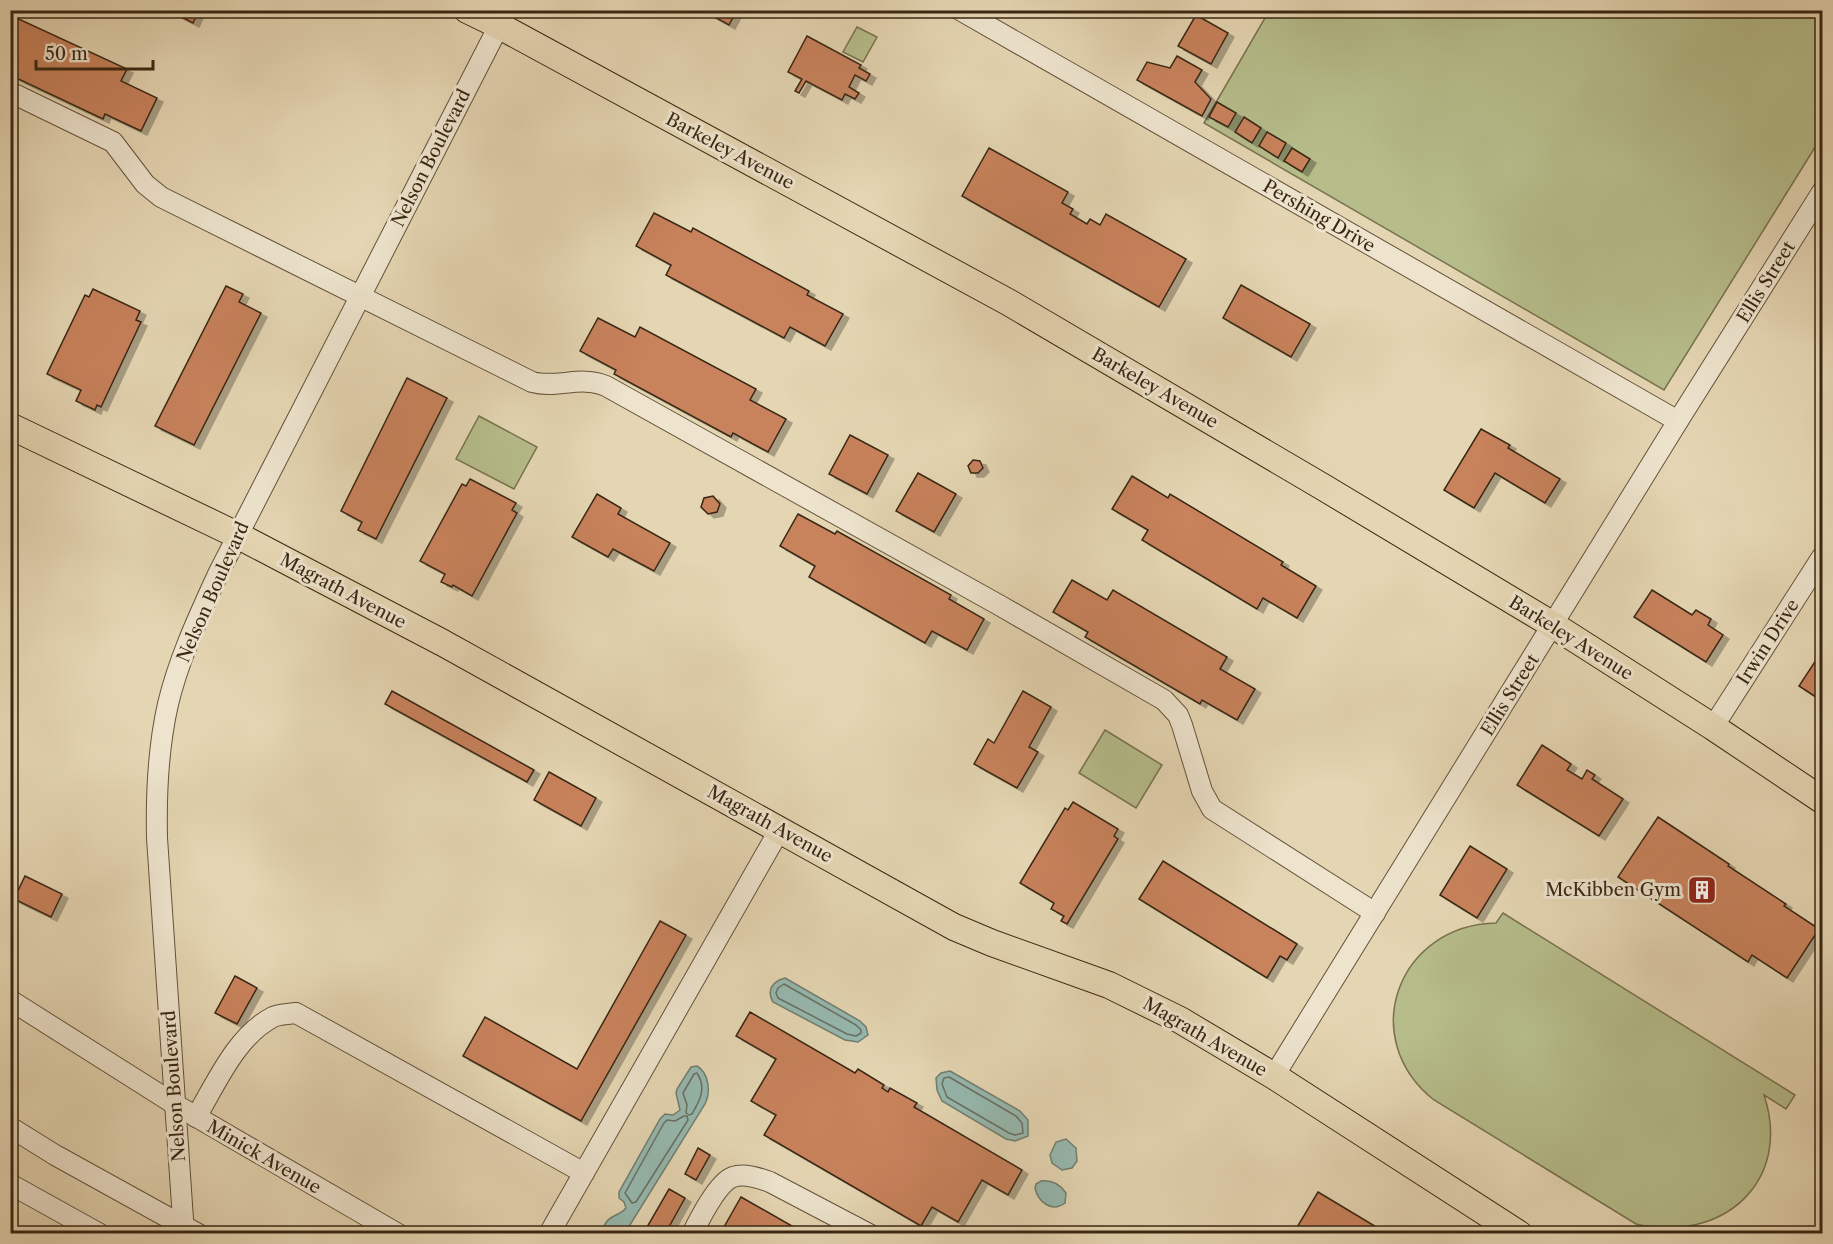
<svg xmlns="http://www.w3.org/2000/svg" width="1833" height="1244" font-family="'Libre Caslon Text',serif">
<defs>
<filter id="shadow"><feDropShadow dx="6" dy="4" stdDeviation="0" flood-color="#0004"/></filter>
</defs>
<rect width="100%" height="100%" fill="#e5d6b3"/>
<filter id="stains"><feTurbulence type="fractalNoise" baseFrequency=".00333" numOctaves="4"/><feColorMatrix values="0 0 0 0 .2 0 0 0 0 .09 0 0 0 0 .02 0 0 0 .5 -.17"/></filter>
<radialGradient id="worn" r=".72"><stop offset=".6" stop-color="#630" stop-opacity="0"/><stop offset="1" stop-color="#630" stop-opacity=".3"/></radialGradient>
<g fill="#b6bd8b" stroke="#78724f" stroke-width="1.5">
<path d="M1269,11H1822V136L1664,390L1204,123Z"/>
<path d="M857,27L877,37L863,62L843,52Z"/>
<path d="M479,416L537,447L514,489L456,459Z"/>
<path d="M1105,730L1162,765L1136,808L1079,773Z"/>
<path d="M1503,913L1795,1095L1786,1109L1764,1095C1793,1182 1722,1244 1636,1224L1434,1100C1356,1038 1398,925 1496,923Z"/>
</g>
<g fill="#96b9b0" stroke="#717f71" stroke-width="1.5">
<path d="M785,978L860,1021L866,1027L868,1035L858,1042L845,1040L773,1002C766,990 773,981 785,978Z"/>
<path d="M697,1066C709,1073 711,1092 705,1104L625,1233H601C608,1212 618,1218 626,1208L624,1202L619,1198V1192L660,1119L665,1114L673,1115L680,1110L676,1093L677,1089L691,1067Z"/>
<path d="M950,1071L1020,1111L1028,1120V1136L1015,1141L1006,1139L942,1101L937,1090L936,1078L941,1073Z"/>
<path d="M1066,1139L1076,1148L1077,1161L1072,1168L1062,1170L1052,1163L1050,1155L1056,1142Z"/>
<path d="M1041,1181C1052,1180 1060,1184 1066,1193L1065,1203C1052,1213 1038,1202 1035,1188L1036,1184Z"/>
</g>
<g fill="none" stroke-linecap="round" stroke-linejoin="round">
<g stroke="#687062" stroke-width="1.5">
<path d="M784,984L856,1025L861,1030V1033L856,1036L847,1034L778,998L776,993L778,988Z"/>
<path d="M697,1073C707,1088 700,1100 692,1114L689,1115L686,1113L687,1105L683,1093L694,1074Z"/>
<path d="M949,1077L1016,1116L1022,1123L1023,1133L1015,1135L1009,1133L947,1097L942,1084L944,1078Z"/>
<path d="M684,1116H687L688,1120L636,1202L632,1203L625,1193L664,1123L667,1120L675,1121Z"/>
</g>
</g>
<g fill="#c8825c" stroke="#392713" stroke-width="1.5" filter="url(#shadow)">
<path d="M168,10H199L193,23Z"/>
<path d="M702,10H737L729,25Z"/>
<path d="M10,15L127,69L121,81L157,98L141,131L105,114L103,119L10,75Z"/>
<path d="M1196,15L1228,33L1211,64L1178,46Z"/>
<path d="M807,36L861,65L859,68L870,74L866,81L855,75L849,87L859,93L855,99L845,94L842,100L806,81L799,93L795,91L802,79L788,72Z"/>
<path d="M1177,56L1202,70L1195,82L1211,99L1202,116L1137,80L1147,62L1170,68Z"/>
<path d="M1217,102L1236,113L1228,127L1209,117Z"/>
<path d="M1244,117L1261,128L1252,143L1235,132Z"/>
<path d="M1267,132L1286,143L1278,158L1259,146Z"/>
<path d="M989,148L1068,192L1062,203L1073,209L1070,214L1087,224L1090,219L1100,225L1106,214L1186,259L1159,307L962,196Z"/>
<path d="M1292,148L1310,159L1302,172L1284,161Z"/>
<path d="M654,213L691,232L693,228L809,291L807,295L843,314L825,346L790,327L784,338L666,275L671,265L636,246Z"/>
<path d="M1241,285L1310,324L1291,357L1223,318Z"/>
<path d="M226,286L243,294L239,302L261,313L194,445L155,426Z"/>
<path d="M93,289L140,311L136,320L141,322L101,407L97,405L95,410L76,401L81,390L47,374L85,295L89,297Z"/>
<path d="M598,318L635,337L640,327L756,389L750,400L786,419L768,452L733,433L731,437L614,374L616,370L580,351Z"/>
<path d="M407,378L447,398L376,539L358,530L362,522L341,511Z"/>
<path d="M1481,429L1510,445L1508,448L1560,479L1545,503L1495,473L1474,508L1444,490Z"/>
<path d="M850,435L888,455L867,494L829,474Z"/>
<path d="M973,460L980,461L983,468L978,473H971L968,466Z"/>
<path d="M918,473L956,494L934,532L896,511Z"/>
<path d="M1132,476L1168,498L1170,494L1283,562L1281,565L1316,586L1297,618L1263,598L1257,609L1142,540L1148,530L1112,509Z"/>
<path d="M470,479L516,503L512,510L517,513L472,596L453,585L452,587L441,582L445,574L420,561L462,484L466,486Z"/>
<path d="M597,494L621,508L618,514L670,543L654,571L613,549L608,557L572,537Z"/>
<path d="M713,496L720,504L717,512L708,514L701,507L704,498Z"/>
<path d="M798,514L835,534L837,531L951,595L949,599L984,619L967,650L932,631L925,643L809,577L815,566L780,546Z"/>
<path d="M1072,580L1107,600L1113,590L1227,657L1220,669L1255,689L1237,720L1202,700L1200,704L1085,637L1088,632L1053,612Z"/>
<path d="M1652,590L1692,615L1696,610L1711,619L1708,625L1723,635L1706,662L1634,617Z"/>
<path d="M1822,651V701L1799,686Z"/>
<path d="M392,691L534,770L527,782L385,704Z"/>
<path d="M1023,691L1051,707L1029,747L1038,752L1017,788L974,764L988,739L994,743Z"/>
<path d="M1542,745L1571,764L1567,770L1582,779L1587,770L1595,775L1592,779L1623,799L1599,836L1517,785Z"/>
<path d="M549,772L596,798L581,826L534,800Z"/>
<path d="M1073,802L1118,829L1114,836L1118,839L1067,924L1061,921L1064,916L1051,909L1054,903L1020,883L1065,808L1068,810Z"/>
<path d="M1658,817L1729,864L1728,866L1786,904L1784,906L1819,929L1787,978L1752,955L1748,962L1618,877Z"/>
<path d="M1470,846L1507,869L1477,918L1440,895Z"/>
<path d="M1163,861L1297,944L1287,960L1280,956L1267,978L1139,899Z"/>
<path d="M25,876L62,894L51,917L14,899Z"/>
<path d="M660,921L686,935L581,1121L463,1056L485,1017L577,1069Z"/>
<path d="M235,976L257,988L237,1024L215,1013Z"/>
<path d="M750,1012L855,1073L858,1069L884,1085L882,1088L888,1092L890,1088L917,1103L914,1107L1022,1170L1008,1195L982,1180L958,1222L932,1207L921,1226L764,1135L776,1115L751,1101L776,1059L736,1036Z"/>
<path d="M698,1148L710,1155L696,1180L685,1174Z"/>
<path d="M669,1189L685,1198L665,1234H643Z"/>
<path d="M1318,1192L1388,1234H1293Z"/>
<path d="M741,1197L806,1234H720Z"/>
</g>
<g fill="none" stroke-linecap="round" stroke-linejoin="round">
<g stroke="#64533b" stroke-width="22">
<g id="minor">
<path d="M960,10L1678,421"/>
<path d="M10,92L113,142L145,184L161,197L532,382C556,389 581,375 606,386L999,605L1164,700L1178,715L1182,725L1202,791L1212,809L1375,913"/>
<path d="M1713,727L1822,557"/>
<path d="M10,1000L176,1105L398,1234"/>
<path d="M1274,1076L1678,421L1822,192"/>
<path d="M196,1117C216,1084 236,1036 273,1017C279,1014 289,1014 296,1013L584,1173"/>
<path d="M10,1127L55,1155L198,1234"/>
<path d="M10,1184L100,1234"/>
<path d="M184,1234L157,838C156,793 158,748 168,704C179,658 199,616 218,574L507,10"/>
<path d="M549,1234L780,829"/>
<path d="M692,1234C699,1220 718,1182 733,1177C744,1173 759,1178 770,1182L869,1234"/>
</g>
</g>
<g stroke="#392713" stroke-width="28">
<g id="major">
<path d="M467,10L498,25L1008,302L1323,487L1553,625L1713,727L1822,800"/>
<path d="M10,426L237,535L443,643L954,927L992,943L1109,985L1180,1020L1274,1076L1519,1234"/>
</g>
</g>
<use href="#minor" stroke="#eee4ce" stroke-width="20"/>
<use href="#major" stroke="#e5d6b3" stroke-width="26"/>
</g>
<defs>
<g id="building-square" transform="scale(1.5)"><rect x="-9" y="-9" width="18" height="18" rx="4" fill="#8f2418" stroke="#eee4ce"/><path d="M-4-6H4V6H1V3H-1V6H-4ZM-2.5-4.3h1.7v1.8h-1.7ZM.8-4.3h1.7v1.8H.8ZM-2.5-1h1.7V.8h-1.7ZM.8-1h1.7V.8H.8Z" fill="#fff"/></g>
</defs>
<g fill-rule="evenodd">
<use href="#building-square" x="1702" y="890"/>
</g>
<g text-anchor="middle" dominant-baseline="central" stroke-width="6" stroke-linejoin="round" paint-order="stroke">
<g font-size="18" fill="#392713" stroke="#eee4ce">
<text transform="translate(730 151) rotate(28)">Barkeley Avenue</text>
<text transform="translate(431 158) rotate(-63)">Nelson Boulevard</text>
<text transform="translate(1319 216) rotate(30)">Pershing Drive</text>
<text transform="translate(1766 282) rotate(-58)">Ellis Street</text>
<text transform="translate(1155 388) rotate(30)">Barkeley Avenue</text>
<text transform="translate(343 591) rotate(28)">Magrath Avenue</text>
<text transform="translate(213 592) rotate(-66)">Nelson Boulevard</text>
<text transform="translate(1571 638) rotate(32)">Barkeley Avenue</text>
<text transform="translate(1768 642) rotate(-57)">Irwin Drive</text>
<text transform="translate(1510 695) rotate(-58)">Ellis Street</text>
<text transform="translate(770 824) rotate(29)">Magrath Avenue</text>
<text transform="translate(1205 1037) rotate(30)">Magrath Avenue</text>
<text transform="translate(174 1086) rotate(-94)">Nelson Boulevard</text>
<text transform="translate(264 1157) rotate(30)">Minick Avenue</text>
</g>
<g font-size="18" fill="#392713" stroke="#eee4ce" text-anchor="end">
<text x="1681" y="890">McKibben Gym</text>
</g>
</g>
<rect width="1833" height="1244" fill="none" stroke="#e5d6b3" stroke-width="36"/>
<rect x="12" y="12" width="1809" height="1220" fill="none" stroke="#392713" stroke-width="3"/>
<rect x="18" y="18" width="1797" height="1208" fill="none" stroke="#392713" stroke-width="1.5"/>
<path d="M36 60v9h117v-9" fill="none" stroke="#392713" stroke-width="3"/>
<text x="45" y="60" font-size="18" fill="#392713" stroke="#eee4ce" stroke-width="4.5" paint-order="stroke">50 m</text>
<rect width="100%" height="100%" filter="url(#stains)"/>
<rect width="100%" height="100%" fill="url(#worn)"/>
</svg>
